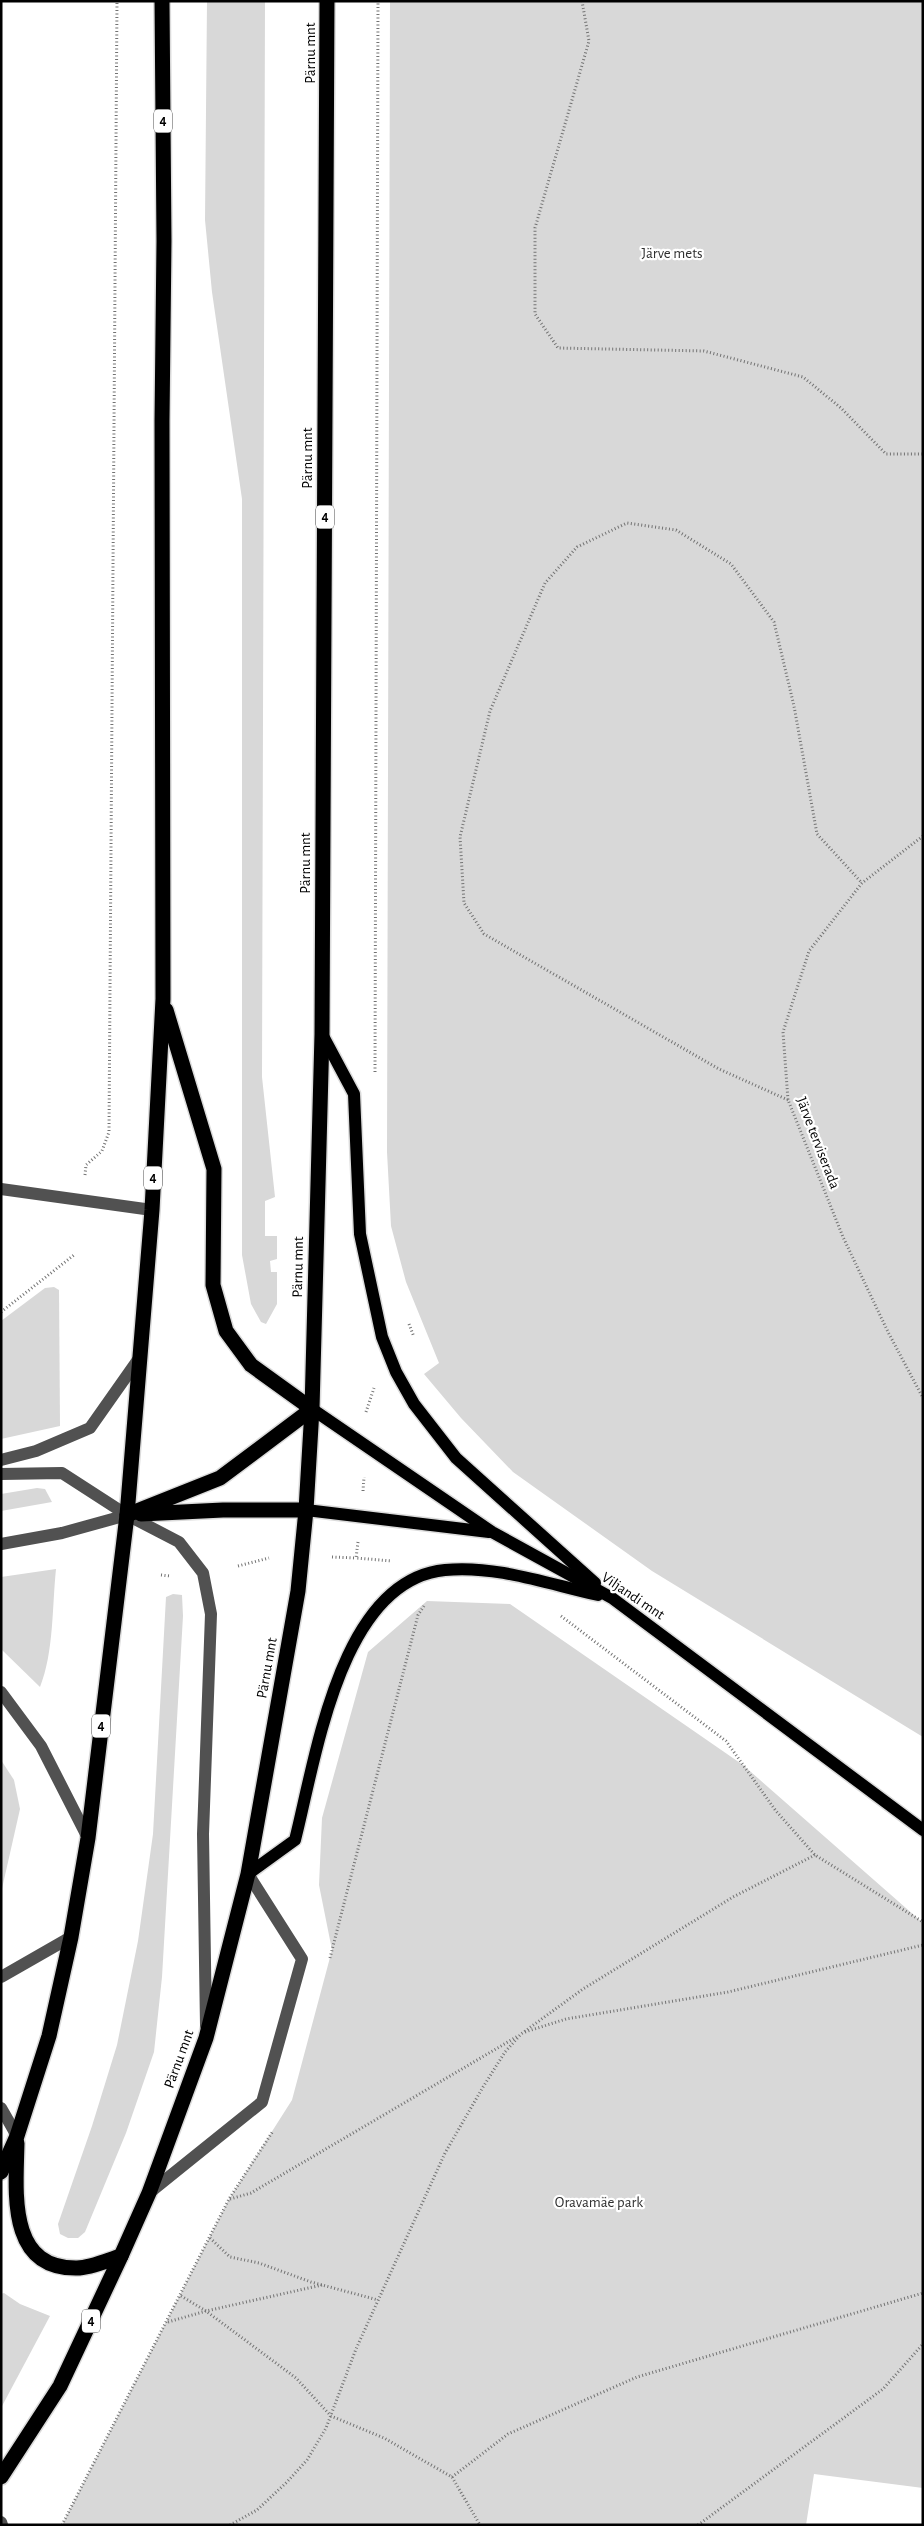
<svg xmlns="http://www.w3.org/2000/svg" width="924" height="2526" font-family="'Alegreya Sans',sans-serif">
<rect width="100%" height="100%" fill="#fff"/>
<g fill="#d8d8d8">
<path d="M207,1H265L262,1077L275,1197L265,1201V1236H277V1259L270,1261L271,1272H277V1304L266,1324L261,1322L251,1304L242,1255V499L212,292L205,220Z"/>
<path d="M390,1H923V1737L652,1571L513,1472L461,1418L424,1374L439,1363L406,1282L391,1226L387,1152Z"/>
<path d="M54,1287L59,1290L60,1426L1,1439V1321L45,1288Z"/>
<path d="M37,1488L45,1489L52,1502L1,1511V1494Z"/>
<path d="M56,1569C52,1607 54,1652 40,1687L1,1649V1577Z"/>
<path d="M173,1594L182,1595L183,1616L162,1977L154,2052L126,2133L85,2232L78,2238H68L60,2234L58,2224L92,2126L117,2045L138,1941L153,1834L166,1597Z"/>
<path d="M427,1601L510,1604L743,1765L923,1923V2488L814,2474L806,2525H62L229,2199L292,2100L332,1950L319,1885L322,1818L368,1652Z"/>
<path d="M1,1760L14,1780L20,1809L1,1893Z"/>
<path d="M4,2293L20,2304L50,2316L1,2408V2294Z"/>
</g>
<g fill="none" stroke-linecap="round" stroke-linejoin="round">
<g stroke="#dbdbdb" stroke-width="15">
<g id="major">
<path d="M322,1034L354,1094L360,1234L382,1337L396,1372L414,1404L456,1458L595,1583"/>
<path d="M312,1409L492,1532L612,1598L923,1830"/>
<path d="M306,1510L489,1532"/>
<path d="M248,1874L295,1840C316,1758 340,1580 445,1570C496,1565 548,1584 598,1595"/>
</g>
</g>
<g stroke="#dbdbdb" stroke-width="18">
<g id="highway">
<path d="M166,1010L214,1169L213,1285L226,1331L251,1365L312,1409"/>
<path d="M141,1514L223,1510H306"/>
<path d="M127,1515L220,1478L312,1409"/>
<path d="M17,2143C16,2192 7,2269 77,2268C91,2268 108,2260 121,2256"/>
<path d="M1,2172L17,2136L49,2036L71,1937L88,1838L127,1515L152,1210L163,999L162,421L164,241L162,1"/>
<path d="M1,2477L60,2386L121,2256L149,2193L206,2038L248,1874L298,1591L306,1510L312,1409L322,1034L327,1"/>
</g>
</g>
<g stroke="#737373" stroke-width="3" stroke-dasharray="1 2.5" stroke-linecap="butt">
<path d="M582,1L589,41L535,228V314L558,348L704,351L803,377L841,408L886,454H923"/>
<path d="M923,836L862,883L809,951L783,1032L788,1100L843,1237L888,1332L923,1398"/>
<path d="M375,1072L378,1"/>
<path d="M788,1100L719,1069L484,934L464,903L460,837L490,711L545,583L577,547L627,523L676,530L731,564L774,622L794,706L817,834L862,883"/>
<path d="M85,1175L86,1165L102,1151L109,1132L117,1"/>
<path d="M1,1312L74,1255"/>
<path d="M409,1324L414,1337"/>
<path d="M366,1412L374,1388"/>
<path d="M363,1491L364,1477"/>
<path d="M358,1542L356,1558L392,1561"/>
<path d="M332,1557L356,1558"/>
<path d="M238,1566L269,1558"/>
<path d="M161,1575L170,1576"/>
<path d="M561,1616L726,1741L776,1811L815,1855L923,1922"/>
<path d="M330,1958L418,1615L424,1606"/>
<path d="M525,2032L566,2019L728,1992L923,1945"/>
<path d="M230,2199L251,2193L518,2036"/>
<path d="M210,2238L230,2257L259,2263L311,2282L378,2300"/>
<path d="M181,2296L206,2311L296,2378L331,2416L384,2438L452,2477L480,2525"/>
<path d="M168,2322L206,2311L322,2285"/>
<path d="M452,2477L508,2434L637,2377L923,2293"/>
<path d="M62,2525L229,2199L273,2131"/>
<path d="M230,2525L257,2510L287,2482L307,2460L326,2428L356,2349L445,2153L483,2087L505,2052L521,2034L583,1989L733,1897L815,1855"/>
<path d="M698,2525L883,2389L923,2344"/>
</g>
<g stroke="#515151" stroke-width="12">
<path d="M1,1189L152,1210"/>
<path d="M1,1460L36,1451L90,1428L140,1357"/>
<path d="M1,1474L62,1473L127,1515L179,1542L203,1573L211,1614L203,1834L206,2026"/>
<path d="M1,1544L62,1533L127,1515"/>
<path d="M1,1692L41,1746L88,1838"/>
<path d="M1,1977L71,1937"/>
<path d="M1,2108L17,2136"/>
<path d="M149,2193L262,2102L302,1959L248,1874"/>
<path d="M1,2522L2,2525"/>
</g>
<use href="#major" stroke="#000" stroke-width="12"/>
<use href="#highway" stroke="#000" stroke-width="15"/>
</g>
<g text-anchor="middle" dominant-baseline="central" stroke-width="4.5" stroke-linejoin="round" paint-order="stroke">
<g fill="#fff" stroke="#4c4c4c" stroke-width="1">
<rect x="154" y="109.5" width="18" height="23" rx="4"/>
<rect x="316" y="505.5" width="18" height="23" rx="4"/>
<rect x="144" y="1166.5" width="18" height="23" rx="4"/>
<rect x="92" y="1714.5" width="18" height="23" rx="4"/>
<rect x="82" y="2309.5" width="18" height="23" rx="4"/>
</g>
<g font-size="14" font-weight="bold" fill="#000">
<text x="163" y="121">4</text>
<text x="325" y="517">4</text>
<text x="153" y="1178">4</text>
<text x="101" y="1726">4</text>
<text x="91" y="2321">4</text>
</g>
<g font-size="15" fill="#000" stroke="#fff">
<text transform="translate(310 53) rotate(-90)">Pärnu mnt</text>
<text transform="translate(307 458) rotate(-90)">Pärnu mnt</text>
<text transform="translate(305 863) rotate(-90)">Pärnu mnt</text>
<text transform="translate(818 1143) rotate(69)">Järve terviserada</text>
<text transform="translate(298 1267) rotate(-89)">Pärnu mnt</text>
<text transform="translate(633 1596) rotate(34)">Viljandi mnt</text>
<text transform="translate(267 1668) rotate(-80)">Pärnu mnt</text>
<text transform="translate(179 2059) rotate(-70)">Pärnu mnt</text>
</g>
<g font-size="15" fill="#2f2f2f" stroke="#fff">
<text x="672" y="253">Järve mets</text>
<text x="599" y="2202">Oravamäe park</text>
</g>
</g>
<rect width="924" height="2526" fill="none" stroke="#000000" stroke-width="5"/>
</svg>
